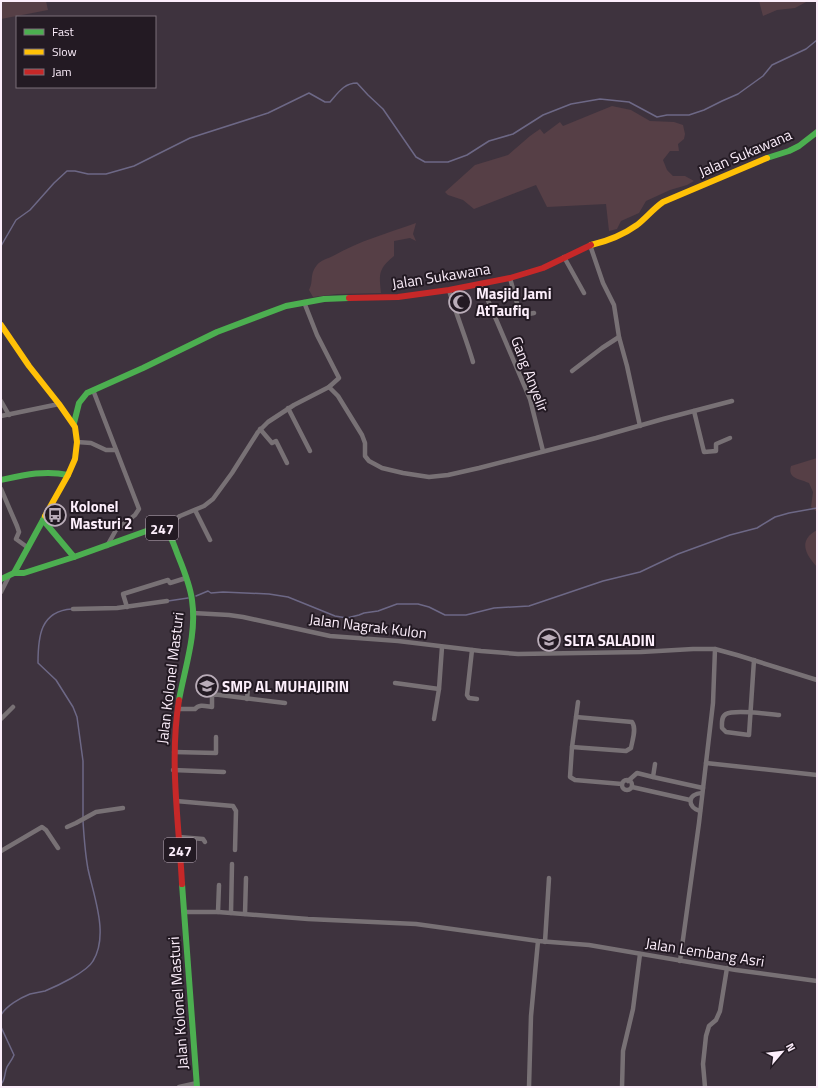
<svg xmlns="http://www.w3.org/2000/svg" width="818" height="1088" font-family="'Titillium Web',sans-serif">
<rect width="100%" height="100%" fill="#3e333e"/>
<g fill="#563f46">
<path d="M1,1H46L48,10L1,19Z"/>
<path d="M759,1H808L795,8L777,10L763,16Z"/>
<path d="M612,106L631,110L650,121L674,122L683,125L685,134L684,139L678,144L679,151H670L663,160L667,170L673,176H685L694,181L687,185L670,190L646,201L639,213L621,221L617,229L609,231L606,204L547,207L536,185L474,209L463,200L448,195L445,192L475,165L508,155L530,136L540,129L544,134L560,122L563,126Z"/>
<path d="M416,223L413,234L416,241L410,238L394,241V256C378,269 379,274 381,293L337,294L313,297L309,290C314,281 309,275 317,265C321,260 327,259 333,256C359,241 388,233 416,223Z"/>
<path d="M817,458V512L811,507L813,492L809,483C801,479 787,479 791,466Z"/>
<path d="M817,530V567C805,554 798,540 817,530Z"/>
</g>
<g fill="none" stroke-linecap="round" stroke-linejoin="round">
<g stroke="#6d6886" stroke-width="1.5">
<path d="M1,246L16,220L30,210L54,183L67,171H75L88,174H106L134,166L190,138L268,113L309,93L325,102H330C338,93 344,83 357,83L368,95L383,109L416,157L425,162H448L467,155L489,141L513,134L543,115L571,104L600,99L629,102L657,117L667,115H689L704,110L722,101L738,94L763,76L772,65L806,49L817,40"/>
<path d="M196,596L208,591L211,593L223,592L269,594L288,597L335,616L347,618L359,615L364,613L378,611L397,604H418L429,607L445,615H466L494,608L529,606L603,581L640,572L678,554L730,535L757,528L775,517L789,513L817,508"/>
<path d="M168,601L188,598"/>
<path d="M72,609C40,611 38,637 38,663L56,680L73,707L77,717L83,761V817"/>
<path d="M1,1015C6,1006 20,998 30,994C35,993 40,992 45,991C57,986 87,972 93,961C109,935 94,897 88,869C85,853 84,837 83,821"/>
<path d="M1,1027L14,1055C12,1060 9,1063 7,1067C4,1073 6,1079 1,1084"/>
</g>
<g stroke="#787175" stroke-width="4.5">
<path d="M590,245L603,283L614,305L619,337L627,366L640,426"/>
<path d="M564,257L584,293"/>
<path d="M510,278L520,314L523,315L534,313"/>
<path d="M481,284L530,399L543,451"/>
<path d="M449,290C456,314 466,338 473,362"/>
<path d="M572,371L602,348L619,337"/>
<path d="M329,387L338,396L362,435L365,443V456L369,461L382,468L403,473L429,477L448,475L479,468L596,438L663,419L732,401"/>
<path d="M93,390L139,509L135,515L116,530L107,546"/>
<path d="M1,401L9,415"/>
<path d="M288,408L310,451"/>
<path d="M694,411L704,452L716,451V444L730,438"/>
<path d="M1,416L59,404"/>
<path d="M260,429L272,443L276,441L287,463"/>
<path d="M77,442L91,443L106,450H116"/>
<path d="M1,489L17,526L19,532L16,539L27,547"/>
<path d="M195,510L210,540"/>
<path d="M161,528L180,516L204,506L213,499L232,473L258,432L268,422L294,405L329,387L339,378L317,335L304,302"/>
<path d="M1,592L9,576"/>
<path d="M127,607L123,594L168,580L170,583L186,578"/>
<path d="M73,609L117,608L167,601"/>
<path d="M193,613L229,615L243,617L330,636L398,641L481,651L518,654L641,652L693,649H715L737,655L817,680"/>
<path d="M472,650L467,695L469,698L477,699"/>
<path d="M754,660L749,735L726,732L722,728C722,723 721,717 726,714C735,709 768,714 779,715"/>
<path d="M395,683L439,689"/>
<path d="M247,699L248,689"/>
<path d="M578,702L572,747L570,777L575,780L622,784"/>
<path d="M178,709H195C199,704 205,706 212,707V694L285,703"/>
<path d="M1,719L13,707"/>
<path d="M434,719L439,689L442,647"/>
<path d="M572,747L626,751L631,748C632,741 637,729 632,722L576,717"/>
<path d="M174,752L216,753V737"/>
<path d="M706,763L817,775"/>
<path d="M655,764L653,777L703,788"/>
<path d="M173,770L224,772"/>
<circle cx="627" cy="785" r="5"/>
<path d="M628,781L637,773L653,777"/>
<path d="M632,787L690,800"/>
<path d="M176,801L233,806L236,811L235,850"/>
<path d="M700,811C687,807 687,794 702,793"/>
<path d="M67,827L76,823L96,812L123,808"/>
<path d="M179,837L203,839L205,842"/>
<path d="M1,851L42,827L46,830L58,848"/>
<path d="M184,912H218L308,919L416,924L538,941L589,945L736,970L817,981"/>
<path d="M218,912L219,885"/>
<path d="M231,913L232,864"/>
<path d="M245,914L246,878"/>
<path d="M545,942L549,878"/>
<path d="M680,961L699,823L713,703L715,649"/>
<path d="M179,1087L197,1083"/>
<path d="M529,1087L531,1016L538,941"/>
<path d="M622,1087L623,1051L633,1009L640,954"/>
<path d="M705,1087L703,1064L706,1036L709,1026L716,1020L720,1011L727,968"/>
</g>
<g stroke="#4caf50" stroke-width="6">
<path d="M767,158L789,151L799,146L817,132"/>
<path d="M74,423L79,403L87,393L143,368L217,332L286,306L324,299L349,298"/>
<path d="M1,480C24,475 45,470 68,475"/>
<path d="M45,516L43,520L74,557L152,529L161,528C170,531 174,545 177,553C183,568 190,584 192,600C197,634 185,667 179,700"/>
<path d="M14,573H24L74,557"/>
<path d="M1,579L14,573L43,520"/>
<path d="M182,884L197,1087"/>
</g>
<g stroke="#ffc107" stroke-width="6">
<path d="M591,245C608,241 623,235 637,225C646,218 653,209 663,202L767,158"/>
<path d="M1,325L29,366L59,404L75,427L77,442L75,459L68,475L45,516"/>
</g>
<g stroke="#c62828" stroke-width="6">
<path d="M349,298L398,297L449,290L510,278L543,268L591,245"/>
<path d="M179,700C169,761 179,823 182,884"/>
</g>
</g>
<defs>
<g id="mosque-ring" transform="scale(1.15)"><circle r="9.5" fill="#231a23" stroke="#baadb9" stroke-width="1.5"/><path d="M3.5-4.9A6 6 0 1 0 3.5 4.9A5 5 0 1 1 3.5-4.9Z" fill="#baadb9"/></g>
<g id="bus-ring" transform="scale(1.15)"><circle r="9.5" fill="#231a23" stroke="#baadb9" stroke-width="1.5"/><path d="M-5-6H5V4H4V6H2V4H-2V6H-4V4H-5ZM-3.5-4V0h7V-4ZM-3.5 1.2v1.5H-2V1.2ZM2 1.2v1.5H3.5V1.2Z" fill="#baadb9"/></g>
<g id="school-ring" transform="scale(1.15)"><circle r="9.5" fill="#231a23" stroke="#baadb9" stroke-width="1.5"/><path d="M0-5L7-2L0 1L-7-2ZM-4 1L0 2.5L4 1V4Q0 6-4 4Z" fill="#baadb9"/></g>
</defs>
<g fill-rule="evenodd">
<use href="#mosque-ring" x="460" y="302"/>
<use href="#bus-ring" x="55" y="515"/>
<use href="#school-ring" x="549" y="640"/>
<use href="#school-ring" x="207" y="686"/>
</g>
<g text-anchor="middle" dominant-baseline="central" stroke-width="4" stroke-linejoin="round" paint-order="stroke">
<g fill="#231a23" stroke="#bbaeba" stroke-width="1">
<rect x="146" y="516" width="32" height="24" rx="3"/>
<rect x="164" y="838" width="32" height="24" rx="3"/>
</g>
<g font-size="14" font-weight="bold" fill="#fceefb">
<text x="162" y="528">247</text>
<text x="180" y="850">247</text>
</g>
<g font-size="15" fill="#fceefb" stroke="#231a23">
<text transform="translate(745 153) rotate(-23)">Jalan Sukawana</text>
<text transform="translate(441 276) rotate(-9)">Jalan Sukawana</text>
<text transform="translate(530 374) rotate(69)">Gang Anyelir</text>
<text transform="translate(368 626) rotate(7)">Jalan Nagrak Kulon</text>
<text transform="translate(170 678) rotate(-83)">Jalan Kolonel Masturi</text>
<text transform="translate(705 952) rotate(9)">Jalan Lembang Asri</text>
<text transform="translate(178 1003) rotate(-94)">Jalan Kolonel Masturi</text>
</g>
<g font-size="15" font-weight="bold" fill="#fceefb" stroke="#231a23" text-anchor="start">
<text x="476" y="293">Masjid Jami<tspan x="476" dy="17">AtTaufiq</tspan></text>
<text x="70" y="506">Kolonel<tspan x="70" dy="17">Masturi 2</tspan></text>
<text x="564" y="640">SLTA SALADIN</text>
<text x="222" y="686">SMP AL MUHAJIRIN</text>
</g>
</g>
<rect width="818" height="1088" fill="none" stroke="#fceefb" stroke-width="4"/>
<rect x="16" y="16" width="140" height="72" fill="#231a23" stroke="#7a6f79"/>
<rect x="24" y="29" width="20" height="6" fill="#4caf50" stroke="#7a6f79"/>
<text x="52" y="36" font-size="12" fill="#fceefb">Fast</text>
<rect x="24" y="49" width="20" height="6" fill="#ffc107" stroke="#7a6f79"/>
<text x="52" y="56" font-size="12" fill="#fceefb">Slow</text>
<rect x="24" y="69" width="20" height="6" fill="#c62828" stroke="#7a6f79"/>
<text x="52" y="76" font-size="12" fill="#fceefb">Jam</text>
<g transform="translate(782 1052) rotate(62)" stroke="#231a23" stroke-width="3" paint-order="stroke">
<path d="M0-3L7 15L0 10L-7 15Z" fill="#fceefb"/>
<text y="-6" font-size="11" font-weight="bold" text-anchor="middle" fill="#fceefb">N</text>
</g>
</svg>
